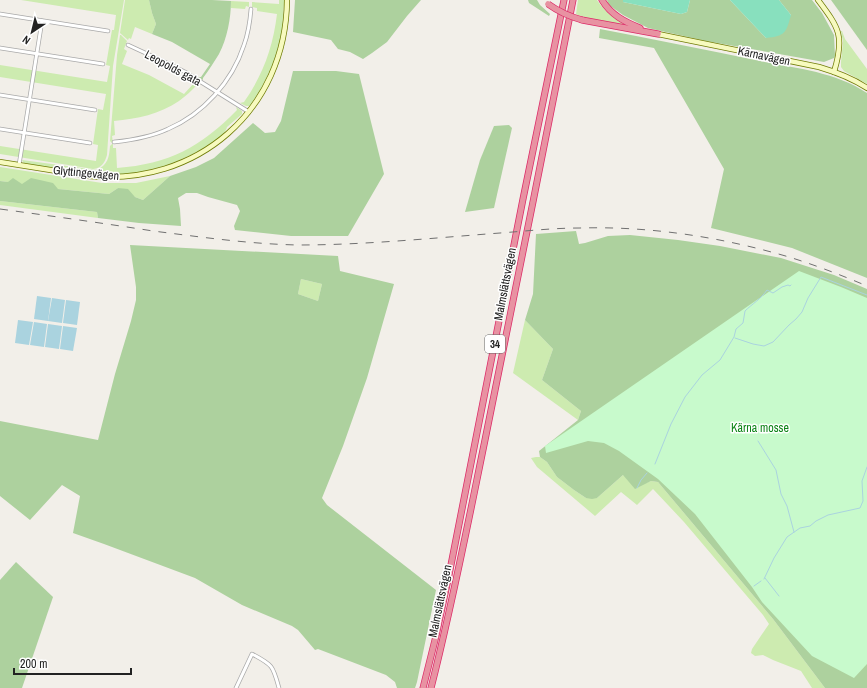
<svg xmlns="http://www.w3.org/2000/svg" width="867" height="688" font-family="'Archivo Narrow',sans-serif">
<rect width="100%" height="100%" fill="#f2efe9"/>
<g fill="#cdebb0">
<path d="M21,0H124L113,66L107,155C105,162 102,168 93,169L0,154V146L96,161L98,145L93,144L98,109L103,110L106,94L0,77V65L107,82L110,66L106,65L112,30H114L116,15Z"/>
<path d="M125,0H149L152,13L156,24L152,34L135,27L131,39L129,38L128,40L120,33Z"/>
<path d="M279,0H284V4C283,14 283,25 281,35C276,61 265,84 250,106H246L240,103L244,102C263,75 273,47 277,14L257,11V8L252,7V2L279,4Z"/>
<path d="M578,0H597C605,12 614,18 625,25V26L580,16L576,14Z"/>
<path d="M231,1L249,2V7L246,6L245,9L231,8Z"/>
<path d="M841,31H842L845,39L867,69V84L844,71L841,67V62L843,42Z"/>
<path d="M120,35H121L127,41L124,49L127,51L122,64L149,75L184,94L195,82V80L201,83L198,84C192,90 186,96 179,101C160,114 137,119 114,121L115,135L112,136L113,143H112L110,141L117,55Z"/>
<path d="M236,107L242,111V114L227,127C225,136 210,144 202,149C169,168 132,177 94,174C71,172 47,167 24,163L23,162L22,160L97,170C108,164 109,158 110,146L112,144H113V148H116L117,168C169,164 201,147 237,110Z"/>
<path d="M0,167L102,183H136L170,176L143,200L135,197L118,188L109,194L58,189L0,181Z"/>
<path d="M0,201L97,212L98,218L0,205Z"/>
<path d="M301,279L322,284L318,301L298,294Z"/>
<path d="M525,320L553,349L542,380L581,411L578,420L513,373Z"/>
<path d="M536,457H540L547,462L557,477L574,490L586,498H597L623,475L646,483L651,481L658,482L773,619L825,688H812L801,671L773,660L763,655L755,656L751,653L752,649L769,624L763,615L684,522L653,489L637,505L621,492L595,516L537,467L531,458Z"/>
</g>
<g fill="#add19e" fill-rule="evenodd">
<path d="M149,0H212L231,1C231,18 227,39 219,54C214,62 209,70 203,78V80L198,77H201L210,64L172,42L152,34L156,24L152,13Z"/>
<path d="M295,0H421L407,16L387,42L372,53L363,59L350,52L338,49L331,40L293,32Z"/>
<path d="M528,0H537L540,5L550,14L549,16L529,3Z"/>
<path d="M607,0H623V2L681,14L687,12L690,0H730L766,38L791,15L779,0H812L822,13L834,35L835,56L834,58L824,62L706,41L648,28L623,15L609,5Z"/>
<path d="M832,0H867V50L831,0Z"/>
<path d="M600,29C653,39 707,50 760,61C796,68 836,72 867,93V278L792,248L711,228L724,169L654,48L599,38Z"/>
<path d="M293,71H336L359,74L384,174L348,236H291L235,230L234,226L240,211L237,205L208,197L197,193H186L178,198L180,209L181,226L139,223L98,218L97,212L0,201V181L8,182L13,178L22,184L31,178L53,183L58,189L109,194L118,188L128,189L135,197L143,200L170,176L196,167L214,158L253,123L265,133L275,132L281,121Z"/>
<path d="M509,125L512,128L494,208L465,212L480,160L494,126Z"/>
<path d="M576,231L579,244L585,243L608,236L630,235L678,240L720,246L781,258L834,275L867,289V688H825L773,619L658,482L651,481L635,489L623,475L597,498L592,499L586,498L574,490L557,477L547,462L540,457L539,451L578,420L581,411L542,380L553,349L525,320L533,294L536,234Z"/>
<path d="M130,245L338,256L340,271L394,284L367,378L343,446L322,498L327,505L436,590L417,682L415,688H397L395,682L386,675L318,649L315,650L298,630L292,626L242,605L195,578L104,544L73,533L80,496L62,485L30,520L0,496V421L98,440L115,374L131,321L136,300V287ZM301,279L322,284L318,301L298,294Z"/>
<path d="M16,562L53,597L22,688H0V580Z"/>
</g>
<path fill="#c8facc" d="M799,271L841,287L867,298V664L854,678L812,656L762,602L752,587L695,514L658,479L619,451L604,443L588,441L546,453L545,446Z"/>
<g fill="#88e0be">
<path d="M623,0H690L687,12L681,14L623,2Z"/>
<path d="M730,0H779L791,15C786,33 785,36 766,38Z"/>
</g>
<g fill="#aad3df">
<path d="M37,296L51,298L48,321L34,319Z"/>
<path d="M52,298L65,300L62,323L48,321Z"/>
<path d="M66,300L80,302L77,325L63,323Z"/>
<path d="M18,320L33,322L29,345L15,343Z"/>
<path d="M34,322L47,324L44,347L30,345Z"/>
<path d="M48,324L62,326L59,349L45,347Z"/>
<path d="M63,326L77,328L73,351L60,349Z"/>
</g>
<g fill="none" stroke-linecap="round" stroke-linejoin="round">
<g stroke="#aad3df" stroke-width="1">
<path d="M735,338L753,344L764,346L773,342L789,325L796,319L802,312L808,298L821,277L867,295"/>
<path d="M758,441L776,470L781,494L787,506L794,532"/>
<path d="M655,464L671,424L685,397L702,375L720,360L734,337L736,329L743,323L745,311C752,304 761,299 767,290L773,293L782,287L788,285L790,286L791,285"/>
<path d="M637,488L641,480L647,473"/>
<path d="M765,578L779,596"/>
<path d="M764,579L774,558L787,537L800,528L810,526L816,521L828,515L860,508L863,501L862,481L867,467"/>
<path d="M754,586L761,581"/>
</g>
<g stroke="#a9a9a9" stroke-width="4.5">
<g id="street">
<path d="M0,14L108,31"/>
<path d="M128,45L167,63L185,72L249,112"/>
<path d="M0,48L103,64"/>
<path d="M0,95L95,110"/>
<path d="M0,129L90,143"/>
<path d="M114,142C133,140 151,137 168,129C203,114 232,82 244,45C248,34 250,22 251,9"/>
<path d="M19,165L42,21"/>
<path d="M236,688L252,654C273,665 273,666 279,688"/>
</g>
</g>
<g stroke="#707d05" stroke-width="6">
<g id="secondary">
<path d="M818,0C839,28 845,36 834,72"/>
<path d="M658,34L819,67C836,72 852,78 867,88"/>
<path d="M0,162L88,176C197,187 286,110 287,0"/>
</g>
</g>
<g stroke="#dc2a67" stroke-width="7">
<g id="highway">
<path d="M602,0C611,15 625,22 640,28"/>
<path d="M582,20L658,34"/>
<path d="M423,688L436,636L449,575L523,199L564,0"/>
<path d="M431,688C452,606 468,523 485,440C515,293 544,147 573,0"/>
</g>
</g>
<use href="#street" stroke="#fff" stroke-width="3"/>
<use href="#secondary" stroke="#f7fabf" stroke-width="4.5"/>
<use href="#highway" stroke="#e892a2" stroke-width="5.5"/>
<path stroke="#707070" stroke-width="1" stroke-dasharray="8 8" stroke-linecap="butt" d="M0,209C51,216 102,223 153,231C201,237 249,244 298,245C365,245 433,238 500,233C527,231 553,228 580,228C650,226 721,237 789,257C815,265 841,275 867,286"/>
<g stroke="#dc2a67" stroke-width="7" stroke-linecap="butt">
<path id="highway-bridge" d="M548,4C559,12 568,16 582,20"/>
</g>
<use href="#highway-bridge" stroke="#e892a2" stroke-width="5.5"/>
</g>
<g text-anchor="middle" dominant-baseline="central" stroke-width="3" stroke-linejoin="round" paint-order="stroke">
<rect fill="#fff" stroke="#646464" stroke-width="1" x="485" y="335" width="20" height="18" rx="3"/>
<g font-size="11" font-weight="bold" fill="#222">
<text x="495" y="344">34</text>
</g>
<g font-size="12" fill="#222" stroke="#fff">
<text transform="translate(764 56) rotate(12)">Kärnavägen</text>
<text transform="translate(173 68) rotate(28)">Leopolds gata</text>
<text transform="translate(86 173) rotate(5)">Glyttingevägen</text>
<text transform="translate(505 284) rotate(-79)">Malmslättsvägen</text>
<text transform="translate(440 601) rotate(-78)">Malmslättsvägen</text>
</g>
<g font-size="12" fill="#0c8416" stroke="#fff">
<text x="760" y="428">Kärna mosse</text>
</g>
</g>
<g transform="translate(32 32) rotate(215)" stroke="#ffffff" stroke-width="3" paint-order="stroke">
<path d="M0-3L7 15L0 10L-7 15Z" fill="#222222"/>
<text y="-6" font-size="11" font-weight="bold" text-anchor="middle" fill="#222222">N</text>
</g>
<path d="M14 668v6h117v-6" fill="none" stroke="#222222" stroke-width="2"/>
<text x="20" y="668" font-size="12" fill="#222222" stroke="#ffffff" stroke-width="3" paint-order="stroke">200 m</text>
</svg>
